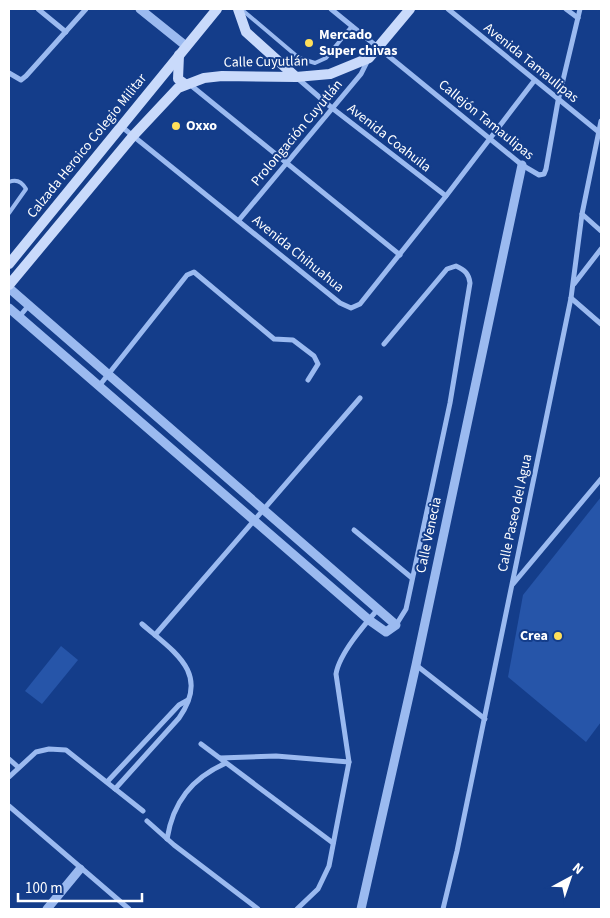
<svg xmlns="http://www.w3.org/2000/svg" width="610" height="918" font-family="'Source Sans 3',sans-serif">
<rect width="100%" height="100%" fill="#143d8a"/>
<g fill="#2655a9">
<path d="M601,497V722L586,742L508,677L523,595Z"/>
<path d="M61,646L78,660L42,704L25,691Z"/>
</g>
<g fill="none" stroke-linecap="round" stroke-linejoin="round">
<g stroke="#9bbaf0" stroke-width="4">
<path d="M241,9L299,58L315,63L326,58L352,26"/>
<path d="M9,182C16,179 22,182 26,189L9,213"/>
</g>
<g stroke="#9bbaf0" stroke-width="5">
<path d="M38,9L66,32"/>
<path d="M331,9L522,165L539,175L544,174L546,169L558,101L580,9"/>
<path d="M448,9L600,133"/>
<path d="M566,9L578,18"/>
<path d="M9,73L21,80L26,76L86,9"/>
<path d="M296,77L332,108L446,196"/>
<path d="M188,83L400,255"/>
<path d="M122,127L340,303L351,308L360,304L446,196L534,81"/>
<path d="M582,214L601,231"/>
<path d="M239,220L361,74L368,60"/>
<path d="M574,284L601,249"/>
<path d="M571,298L601,324"/>
<path d="M19,317L29,305"/>
<path d="M384,344L447,269L456,266C465,270 469,274 470,283L450,403L406,609L396,625"/>
<path d="M99,386L187,275L194,272L274,339L293,340L314,356L318,364L308,380"/>
<path d="M354,530L412,578"/>
<path d="M513,584L601,479"/>
<path d="M155,635L360,398"/>
<path d="M416,665L485,719"/>
<path d="M201,744L333,843"/>
<path d="M220,758L276,756L349,762"/>
<path d="M9,759L18,767"/>
<path d="M9,777L36,752L49,749L66,750L143,811"/>
<path d="M107,782L179,705L188,700"/>
<path d="M115,789L179,718C211,673 174,652 142,624"/>
<path d="M9,806L129,909"/>
<path d="M147,821L174,845L258,909"/>
<path d="M167,839C173,802 192,778 226,763"/>
<path d="M297,909L318,889L329,866L349,762L336,674C339,654 365,624 378,609"/>
<path d="M443,909L457,851L571,298L582,214L601,121"/>
</g>
<g stroke="#9bbaf0" stroke-width="9">
<path d="M140,9L186,46"/>
<path d="M9,288L396,625L386,632L369,620L9,308"/>
<path d="M47,909L80,869"/>
<path d="M361,909L416,665L522,165"/>
</g>
<g stroke="#c9dafb" stroke-width="10">
<path d="M238,9L246,32L296,77"/>
<path d="M179,55L178,79L185,84"/>
<path d="M9,264L217,9"/>
<path d="M9,285L133,136L178,88L204,78L222,76L296,77L330,74L369,58L410,9"/>
</g>
</g>
<g fill="#ffdf5a" stroke="#143d8a" stroke-width="2">
<circle cx="309" cy="43" r="5"/>
<circle cx="176" cy="126" r="5"/>
<circle cx="558" cy="636" r="5"/>
</g>
<g text-anchor="middle" dominant-baseline="central" stroke-width="4" stroke-linejoin="round" paint-order="stroke">
<g font-size="14" font-weight="bold" fill="#fff" stroke="#143d8a" text-anchor="start">
<text x="319" y="35">Mercado<tspan x="319" dy="16">Super chivas</tspan></text>
<text x="186" y="126">Oxxo</text>
<text x="548" y="636" text-anchor="end">Crea</text>
</g>
<g font-size="14" fill="#fff" stroke="#143d8a">
<text transform="translate(266 62) rotate(-1)">Calle Cuyutlán</text>
<text transform="translate(531 63) rotate(39)">Avenida Tamaulipas</text>
<text transform="translate(486 120) rotate(39)">Callejón Tamaulipas</text>
<text transform="translate(297 133) rotate(-50)">Prolongación Cuyutlán</text>
<text transform="translate(389 138) rotate(38)">Avenida Coahuila</text>
<text transform="translate(87 146) rotate(-51)">Calzada Heroico Colegio Militar</text>
<text transform="translate(298 254) rotate(39)">Avenida Chihuahua</text>
<text transform="translate(515 513) rotate(-78)">Calle Paseo del Agua</text>
<text transform="translate(429 535) rotate(-78)">Calle Venecia</text>
</g>
</g>
<rect width="610" height="918" fill="none" stroke="#ffffff" stroke-width="20"/>
<g transform="translate(570 878) rotate(40)" stroke="#143d8a" stroke-width="4" paint-order="stroke">
<path d="M0-4L9 19L0 12L-9 19Z" fill="#ffffff"/>
<text y="-8" font-size="14" font-weight="bold" text-anchor="middle" fill="#ffffff">N</text>
</g>
<path d="M18 893v8h124v-8" fill="none" stroke="#ffffff" stroke-width="2.5"/>
<text x="25" y="893" font-size="15" fill="#ffffff" stroke="#143d8a" stroke-width="4" paint-order="stroke">100 m</text>
</svg>
